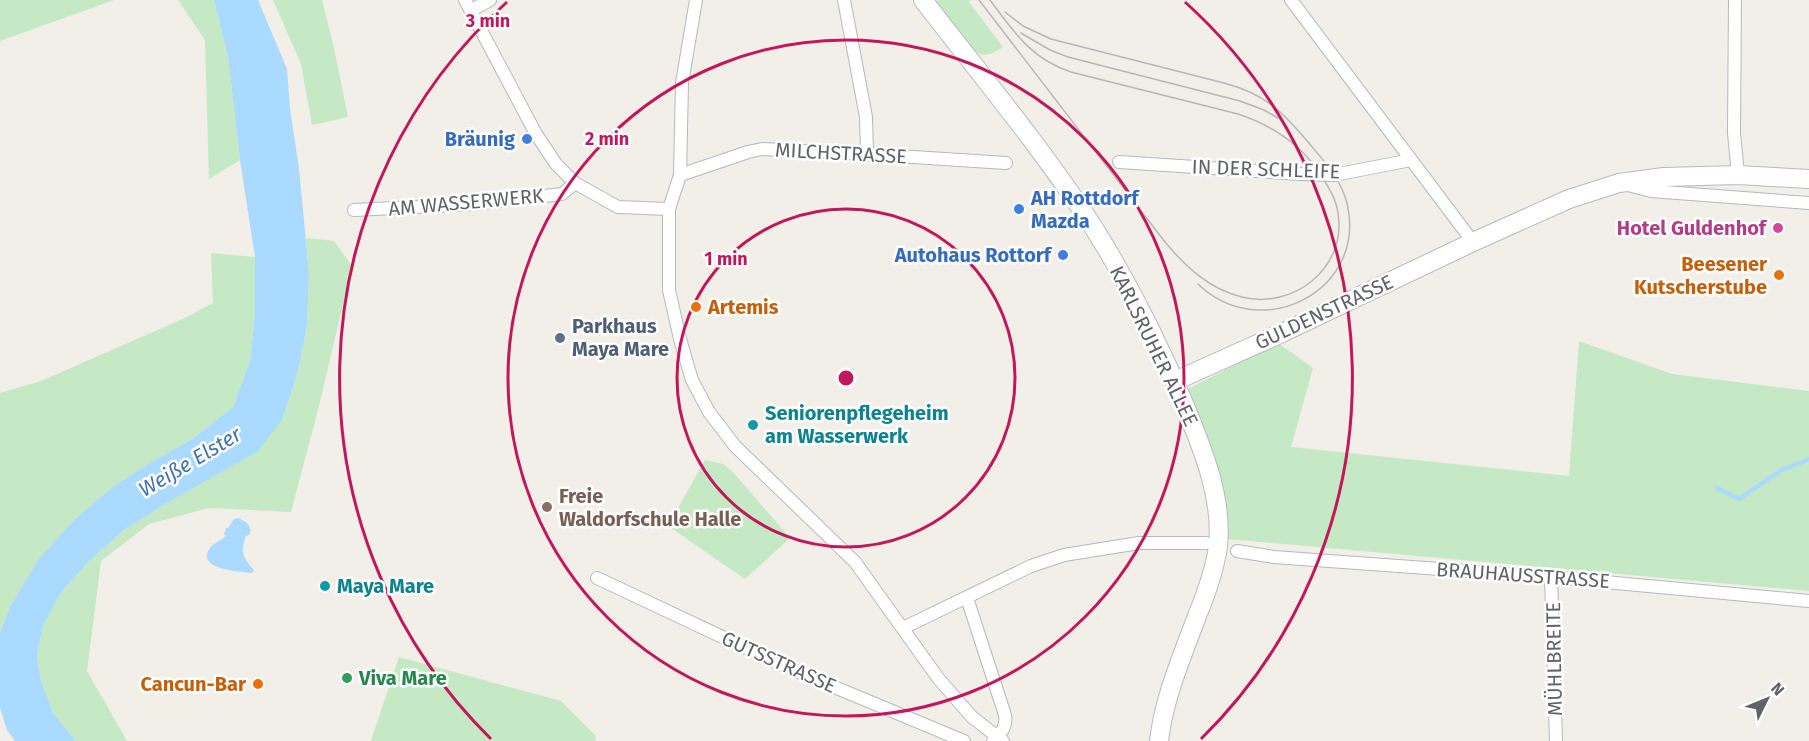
<svg xmlns="http://www.w3.org/2000/svg" width="1809" height="741" font-family="'Fira Sans',sans-serif">
<rect width="100%" height="100%" fill="#f1efe8"/>
<g fill="#c5e8c5">
<path d="M0,0H114L0,41Z"/>
<path d="M178,0H214L228,57L240,160L209,179L205,40Z"/>
<path d="M273,0H322L334,48L348,117L312,125L301,64Z"/>
<path d="M932,0H971L969,2L1003,47C993,54 984,58 973,51Z"/>
<path d="M306,238L334,241L352,266L319,406L291,512L209,508L149,524L101,561L87,671L127,741H76L53,713L41,681L37,656L43,625L62,591L89,561L125,529L177,497L282,420L298,372L307,325L309,273Z"/>
<path d="M211,253L255,257V314L250,361L233,407L194,438L148,464L110,489L74,520L38,560L11,605L0,632V393L41,381L185,318L213,303Z"/>
<path d="M1579,341L1672,374L1809,391V591L1228,539L1224,496L1208,441L1186,390L1278,343L1313,368L1291,447L1569,476Z"/>
<path d="M705,460L723,464L732,471L790,538L745,579L668,526Z"/>
<path d="M399,657L561,701L596,736L595,741H371Z"/>
</g>
<g fill="#aadaff">
<path d="M214,0H258L287,69L290,109L299,169L309,273L307,325L298,372L282,420L257,452L177,497L125,529L89,561L62,591L43,625L37,656L41,681L53,713L76,741H15L7,730L0,708V632L11,605L38,560L74,520L110,489L148,464L194,438L233,407L250,361L255,314V257L240,160L228,57Z"/>
<path d="M239,518C246,522 252,525 250,534L246,536C240,552 243,558 254,570L252,573C241,572 194,569 210,548C214,542 221,541 226,536L224,534L226,528H228L234,519Z"/>
</g>
<g fill="none" stroke-linecap="round" stroke-linejoin="round">
<path stroke="#aadaff" stroke-width="4.5" d="M1717,488L1739,499L1780,471L1809,459"/>
<g stroke="#b5b8bc" stroke-width="14">
<g id="street">
<path d="M465,0L536,134L556,164L575,183L618,207L669,209"/>
<path d="M696,0L682,83L680,175L669,209V290L680,339L692,380L709,412L735,446L855,562L938,678L972,717L1003,741"/>
<path d="M844,0L866,117L867,154"/>
<path d="M1291,0L1473,242"/>
<path d="M1735,0L1734,133L1738,175"/>
<path d="M472,10L490,0"/>
<path d="M1119,162L1301,174L1334,175L1411,160"/>
<path d="M680,175L748,152L762,149L867,154L1006,163"/>
<path d="M1628,185L1651,191L1809,203"/>
<path d="M354,210L475,204L562,194L575,183"/>
<path d="M1237,551L1274,557L1551,577L1809,601"/>
<path d="M1551,577L1556,741"/>
<path d="M597,578L784,666L964,741"/>
<path d="M967,598L1005,715C1007,727 1001,733 993,741"/>
<path d="M903,628L1031,566L1064,555L1139,543H1206"/>
</g>
</g>
<g stroke="#b6babf" stroke-width="20">
<g id="secondary">
<path d="M923,0C980,74 1041,147 1092,225C1128,282 1159,344 1185,406C1203,450 1223,498 1218,546C1215,570 1206,594 1197,616C1182,657 1164,697 1159,741"/>
<path d="M1175,381L1282,333L1473,242L1569,199L1619,183L1664,177L1738,175L1809,179"/>
</g>
</g>
<use href="#street" stroke="#fff" stroke-width="12"/>
<use href="#secondary" stroke="#fff" stroke-width="18"/>
<g stroke="#b6b7b8" stroke-width="1.5">
<path d="M979,0L1165,242C1186,267 1209,289 1242,297C1293,310 1347,268 1338,213C1336,198 1327,185 1319,172C1299,143 1271,125 1238,114L1071,72C1031,59 1014,32 990,0"/>
<path d="M1005,12L1023,26L1051,39L1224,83C1265,94 1281,110 1308,142C1323,160 1341,179 1347,203C1368,291 1261,345 1198,284"/>
<path d="M1021,33L1050,50L1068,57L1240,101L1264,110L1278,118"/>
</g>
</g>
<g fill="none" stroke="#c2185b" stroke-width="3">
<circle cx="846" cy="378" r="169"/>
<circle cx="846" cy="378" r="338"/>
<path d="M491 739A506 506 0 0 1 507 2M1185 2A506 506 0 0 1 1201 739"/>
</g>
<g fill="#3f7fe0" stroke="#fff" stroke-width="2">
<circle cx="527" cy="139" r="6"/>
<circle cx="1019" cy="209" r="6"/>
<circle cx="1063" cy="255" r="6"/>
</g>
<circle fill="#d1479c" stroke="#fff" stroke-width="2" cx="1778" cy="228" r="6"/>
<g fill="#e8710a" stroke="#fff" stroke-width="2">
<circle cx="1779" cy="275" r="6"/>
<circle cx="696" cy="307" r="6"/>
<circle cx="258" cy="684" r="6"/>
</g>
<circle fill="#5c6f8a" stroke="#fff" stroke-width="2" cx="560" cy="338" r="6"/>
<g fill="#0f9aa8" stroke="#fff" stroke-width="2">
<circle cx="753" cy="425" r="6"/>
<circle cx="325" cy="586" r="6"/>
</g>
<circle fill="#8d6e63" stroke="#fff" stroke-width="2" cx="547" cy="507" r="6"/>
<circle fill="#2e9e5b" stroke="#fff" stroke-width="2" cx="347" cy="678" r="6"/>
<g text-anchor="middle" dominant-baseline="central" stroke-width="5" stroke-linejoin="round" paint-order="stroke">
<g font-size="20" font-weight="bold" fill="#366cbe" stroke="#fff" text-anchor="end">
<text x="515" y="139">Bräunig</text>
<text x="1031" y="198" text-anchor="start">AH Rottdorf<tspan x="1031" dy="23">Mazda</tspan></text>
<text x="1051" y="255">Autohaus Rottorf</text>
</g>
<g font-size="20" fill="#5f6368" stroke="#fff">
<text transform="translate(841 153) rotate(3)">MILCHSTRASSE</text>
<text transform="translate(1266 169) rotate(2)">IN DER SCHLEIFE</text>
<text transform="translate(466 202) rotate(-5)">AM WASSERWERK</text>
<text transform="translate(1324 312) rotate(-25)">GULDENSTRASSE</text>
<text transform="translate(1154 346) rotate(64)">KARLSRUHER ALLEE</text>
<text transform="translate(1523 575) rotate(4)">BRAUHAUSSTRASSE</text>
<text transform="translate(1554 659) rotate(-91)">MÜHLBREITE</text>
<text transform="translate(779 662) rotate(24)">GUTSSTRASSE</text>
</g>
<g font-size="20" font-weight="bold" fill="#b23c85" stroke="#fff" text-anchor="end">
<text x="1766" y="228">Hotel Guldenhof</text>
</g>
<g font-size="20" font-weight="bold" fill="#c56008" stroke="#fff" text-anchor="end">
<text x="1767" y="264">Beesener<tspan x="1767" dy="23">Kutscherstube</tspan></text>
<text x="708" y="307" text-anchor="start">Artemis</text>
<text x="246" y="684">Cancun-Bar</text>
</g>
<g font-size="20" font-weight="bold" fill="#4e5e75" stroke="#fff" text-anchor="start">
<text x="572" y="326">Parkhaus<tspan x="572" dy="23">Maya Mare</tspan></text>
</g>
<g font-size="20" font-weight="bold" fill="#0d838f" stroke="#fff" text-anchor="start">
<text x="765" y="413">Seniorenpflegeheim<tspan x="765" dy="23">am Wasserwerk</tspan></text>
<text x="337" y="586">Maya Mare</text>
</g>
<g font-size="20" font-weight="bold" fill="#785e54" stroke="#fff" text-anchor="start">
<text x="559" y="496">Freie<tspan x="559" dy="23">Waldorfschule Halle</tspan></text>
</g>
<g font-size="20" font-weight="bold" fill="#27864d" stroke="#fff" text-anchor="start">
<text x="359" y="678">Viva Mare</text>
</g>
<g font-size="21" font-style="italic" fill="#4174aa" stroke="#fff">
<text transform="translate(190 462) rotate(-31)">Weiße Elster</text>
</g>
</g>
<circle cx="846" cy="378" r="9" fill="#c2185b" stroke="#fff" stroke-width="3"/>
<g font-size="18" text-anchor="middle" font-weight="bold" fill="#c2185b" stroke="#fff" stroke-width="5" stroke-linejoin="round" paint-order="stroke">
<text x="488" y="27">3 min</text>
<text x="607" y="145">2 min</text>
<text x="726" y="265">1 min</text>
</g>
<g transform="translate(1767 699) rotate(47)" stroke="#ffffff" stroke-width="4.5" paint-order="stroke">
<path d="M0-4.5L10 22L0 15L-10 22Z" fill="#5f6368"/>
<text y="-9" font-size="16" font-weight="bold" text-anchor="middle" fill="#5f6368">N</text>
</g>
</svg>
